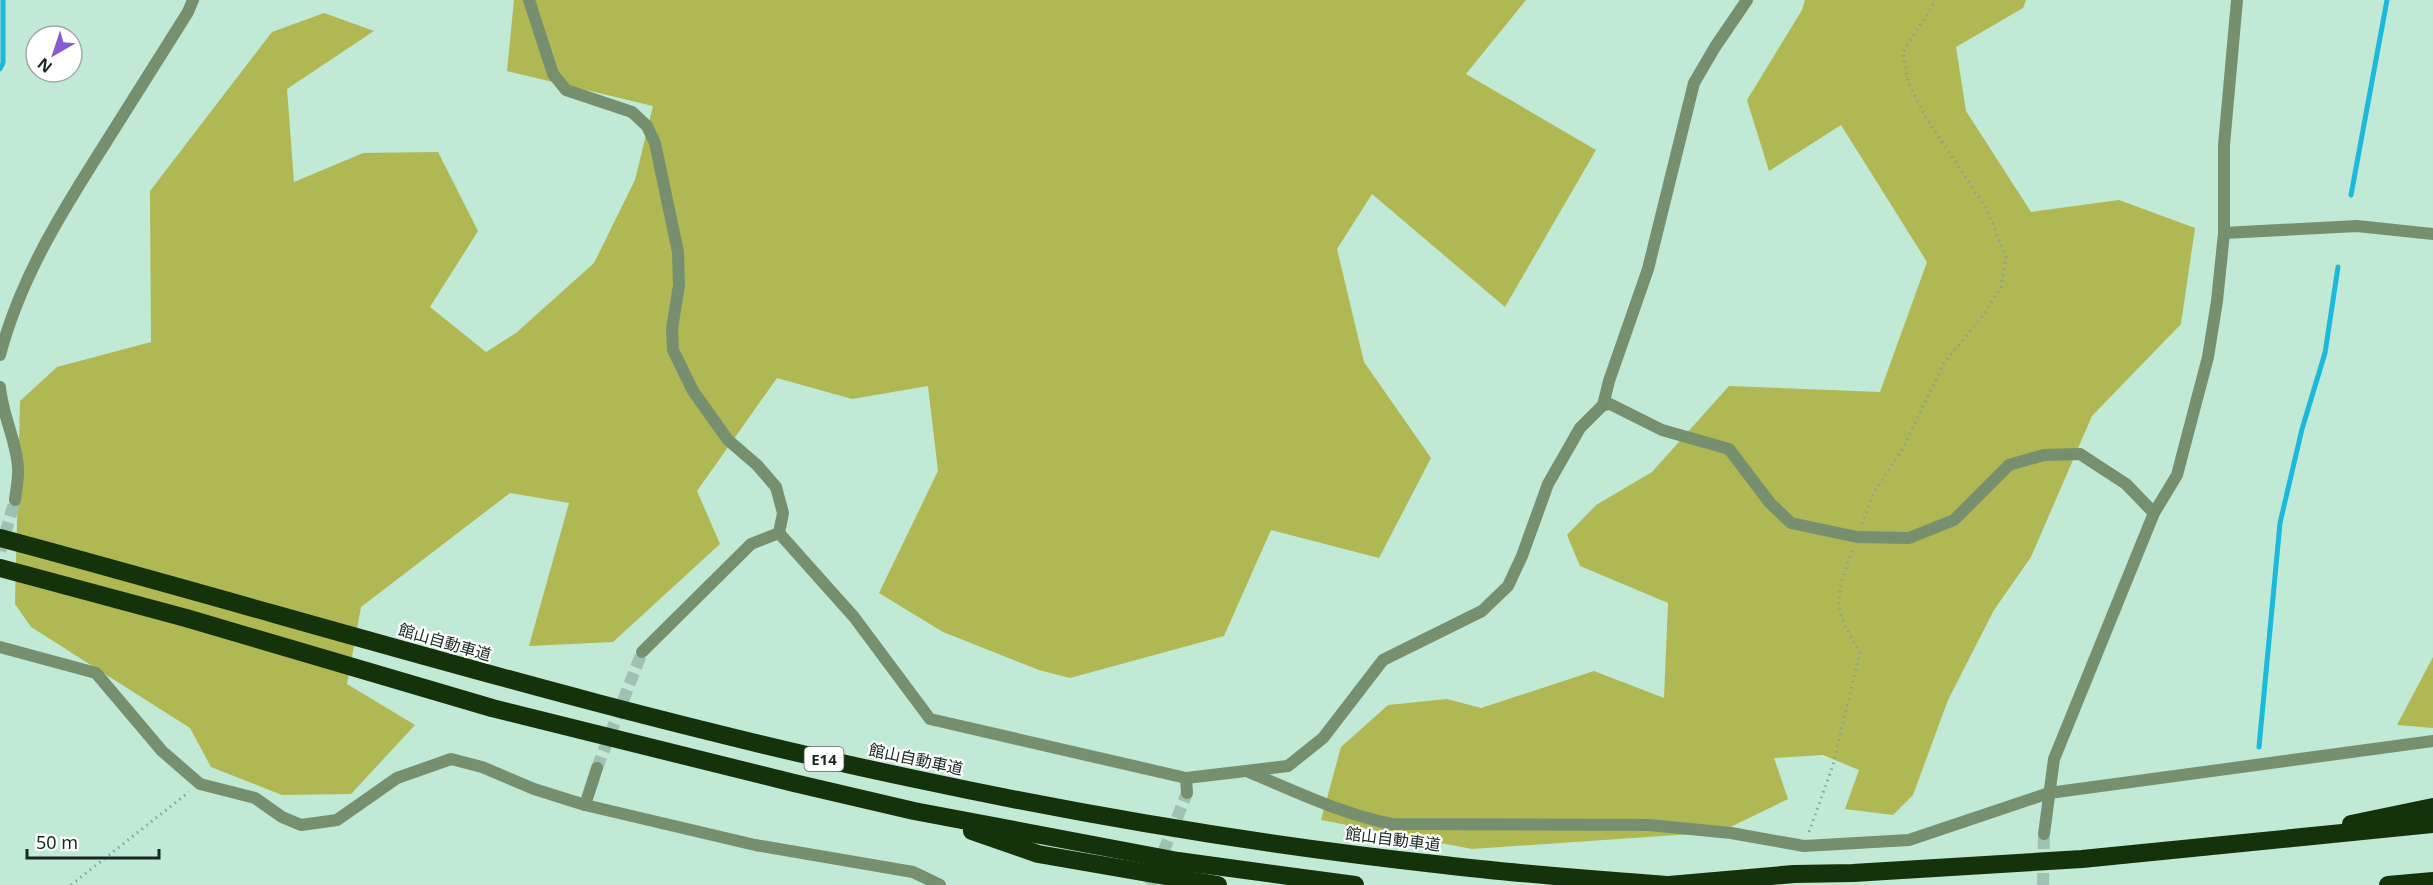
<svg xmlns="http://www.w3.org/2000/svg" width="2433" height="885" font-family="'Noto Sans','Noto Sans JP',sans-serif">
<rect width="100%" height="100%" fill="#c0e9d6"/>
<g fill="#b0b853">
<path d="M514,0H1526L1466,74L1596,150L1505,307L1372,194L1337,249L1364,362L1431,458L1379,558L1271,530L1224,636L1070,678L1039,670L943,632L879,593L938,471L928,386L852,399L777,378L697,491L720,544L613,642L529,646L569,503L510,493L361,607L347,684L415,725L351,794L282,795L211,767L190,728L31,627L15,604L20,401L57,367L151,342L150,191L272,32L324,13L374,31L287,89L294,182L363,153L438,152L478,231L430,307L486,352L516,333L594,263L635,180L653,106L507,71Z"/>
<path d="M1805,0H2026L2023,8L1956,47L1966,111L2031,212L2119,200L2195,228L2181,324L2092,416L2031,557L1994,610L1948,700L1913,795L1893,815L1845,809L1859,770L1823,755L1774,758L1788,799L1720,832L1472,849L1321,820L1341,747L1388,705L1447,699L1481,708L1594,671L1664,698L1668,603L1580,566L1567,535L1596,505L1652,472L1729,386L1880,392L1927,262L1841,125L1769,171L1747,100L1802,10Z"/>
<path d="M2433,657V728L2397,725Z"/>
</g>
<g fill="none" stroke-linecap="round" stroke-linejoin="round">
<g stroke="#1db9da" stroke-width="5">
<path d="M0,69L3,63V0"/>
<path d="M2351,195L2387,0"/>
<path d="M2259,747L2280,523L2302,429L2325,353L2338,267"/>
</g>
<g stroke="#9ec2b2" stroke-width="12" stroke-dasharray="12 6" stroke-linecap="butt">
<path d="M0,551L15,500"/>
<path d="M597,768L642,652"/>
<path d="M1150,885L1187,793"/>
<path d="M2043,885L2044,834"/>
</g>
<g stroke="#84a495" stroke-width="3" stroke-dasharray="1.5 4.5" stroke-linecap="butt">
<path d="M1862,524L1874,492L1902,450L1944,363L1984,314L2001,287L2006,257L1986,208L1925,116L1908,82L1903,52L1936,0"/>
<path d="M1809,832L1833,765L1860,652C1832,608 1835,599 1852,550"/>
<path d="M71,885L189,792"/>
</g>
<g stroke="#76906f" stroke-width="12">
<path d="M529,0L553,74L566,90L632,112L647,126L655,143L678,252L679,285L672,329L673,350L693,391L728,440L757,465L776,487L783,513L779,533"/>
<path d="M2224,233L2357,226L2433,234"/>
<path d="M0,355C20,279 61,213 103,147C131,102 160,57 188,12L193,0"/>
<path d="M0,387C2,414 16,439 18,467C19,477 16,490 15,500"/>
<path d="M1603,405L1609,381L1648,269L1694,83L1715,47L1747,0"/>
<path d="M779,533L854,617L930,719L1186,778L1288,766L1323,738L1383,660L1482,611L1508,586L1522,556L1548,484L1580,428L1603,405L1610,404L1662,430L1729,449L1770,503L1791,523L1857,537L1909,538L1954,520L2009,465L2044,455L2080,454L2126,484L2154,513"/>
<path d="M0,647L96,673L162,751L200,784L255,798L282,817L301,825L337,820L397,778L451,759L482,767L534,789L585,805L755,845L913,872L940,885"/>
<path d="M642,652L751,544L779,533"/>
<path d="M1249,772C1296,792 1342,814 1392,824L1649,825L1731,833L1804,846L1909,840L2049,793L2433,741"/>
<path d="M1186,778L1187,793"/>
<path d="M585,805L597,768"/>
<path d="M2044,834L2054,759L2154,513L2177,475L2208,357L2217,301L2224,233V145L2237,0"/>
</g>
<g stroke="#14330a" stroke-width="18">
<path d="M0,538C306,620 609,715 920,780C1093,817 1268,846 1444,865C1518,874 1592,879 1666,885"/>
<path d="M0,568L186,618L492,708L794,783L914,811L1178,861L1355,885"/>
<path d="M2351,824L2433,807"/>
<path d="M972,831L1038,854L1218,885"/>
<path d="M1669,885L1794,874L1853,873L2082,859L2433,824"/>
<path d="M2388,885L2433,881"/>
</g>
</g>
<g text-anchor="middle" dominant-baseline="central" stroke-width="4.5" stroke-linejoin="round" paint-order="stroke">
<rect fill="#fff" stroke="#5d6864" stroke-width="1.5" x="804.5" y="747" width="39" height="24" rx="4.5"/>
<g font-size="15" font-weight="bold" fill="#182821">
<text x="824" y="759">E14</text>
</g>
<g font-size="16" fill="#182821" stroke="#fff">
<text transform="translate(445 642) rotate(16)">館山自動車道</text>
<text transform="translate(916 759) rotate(12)">館山自動車道</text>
<text transform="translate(1393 839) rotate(7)">館山自動車道</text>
</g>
</g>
<g transform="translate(54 54) rotate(219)"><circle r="28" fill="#ffffff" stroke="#a3a9a6" stroke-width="1.5"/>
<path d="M0-4.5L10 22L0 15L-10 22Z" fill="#845bd5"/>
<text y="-9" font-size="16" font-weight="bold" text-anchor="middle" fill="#182821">N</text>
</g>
<path d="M27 849v9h132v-9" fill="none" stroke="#182821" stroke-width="3"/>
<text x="36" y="849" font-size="18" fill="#182821" stroke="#ffffff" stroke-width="4.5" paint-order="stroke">50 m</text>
</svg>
